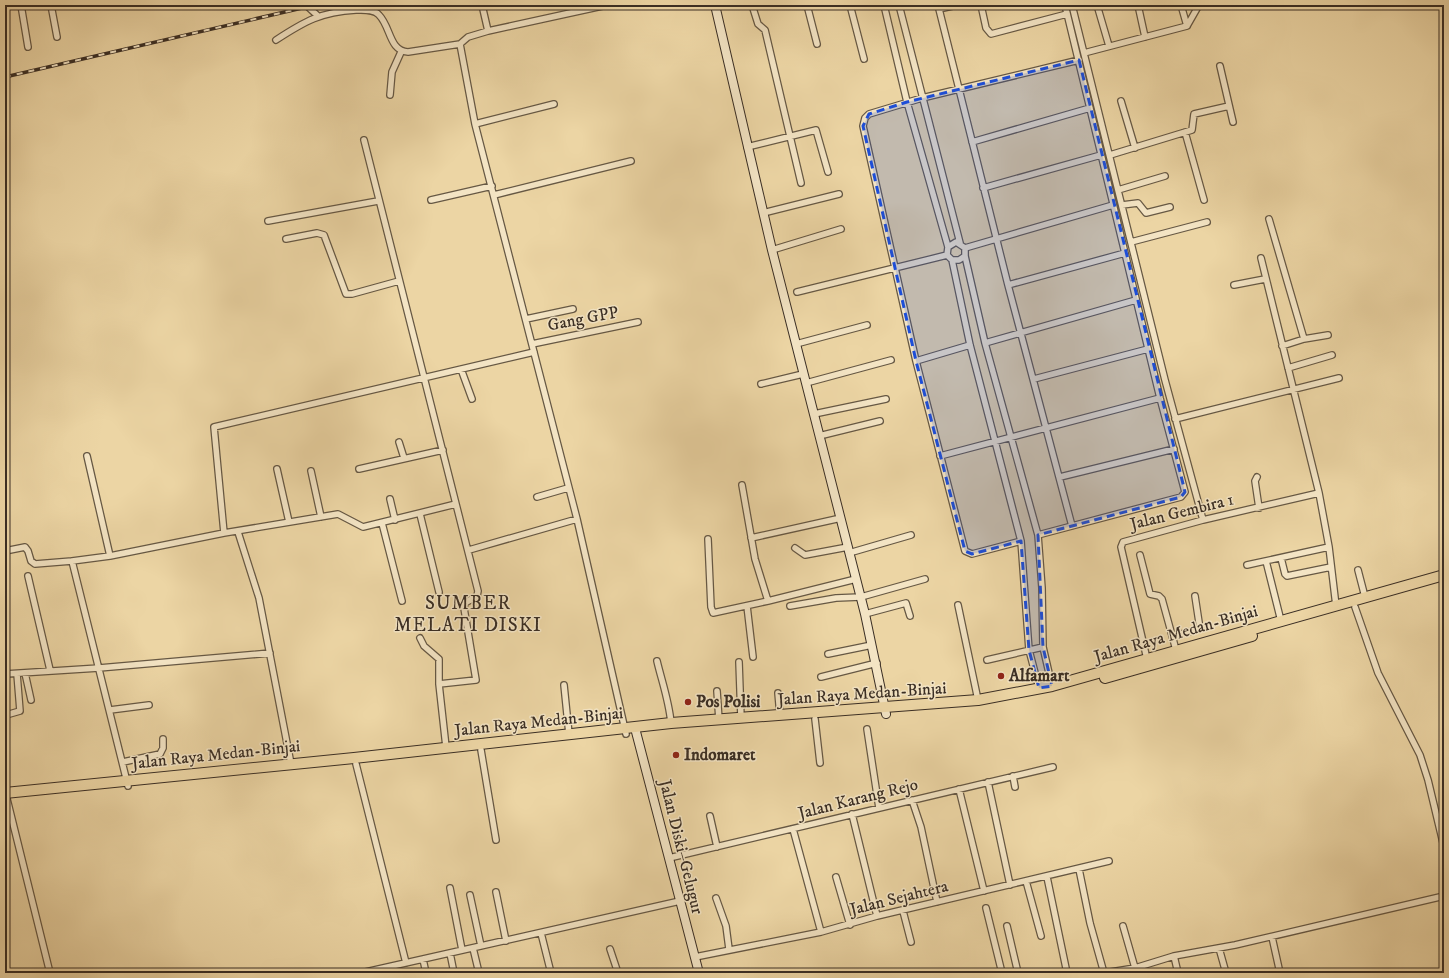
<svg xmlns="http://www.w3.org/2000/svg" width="1449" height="978" font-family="'IM FELL DW Pica',serif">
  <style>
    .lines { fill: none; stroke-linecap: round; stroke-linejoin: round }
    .street-casing { stroke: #665844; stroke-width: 8 }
    .secondary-casing { stroke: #3a2e24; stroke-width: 10 }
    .highway-casing { stroke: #3a2e24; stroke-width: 12 }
    .street { stroke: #f3e4c4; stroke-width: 5.5 }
    .secondary { stroke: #f3e4c4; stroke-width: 8 }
    .highway { stroke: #ecd5a4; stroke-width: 10 }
    .rail-casing { stroke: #3a2e24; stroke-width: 3.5 }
    .rail { stroke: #f3e4c4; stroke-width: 2; stroke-dasharray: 6; stroke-linecap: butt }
    .marked { fill: #1d4ed8; fill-opacity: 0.2; stroke: #1d4ed8; stroke-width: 3; stroke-dasharray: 8 5; stroke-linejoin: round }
    .poi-dot { fill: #8f2418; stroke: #f3e4c4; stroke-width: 1.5 }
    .labels { text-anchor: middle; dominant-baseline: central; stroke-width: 3; stroke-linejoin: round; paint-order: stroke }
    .street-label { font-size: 17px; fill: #3a2e24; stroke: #f3e4c4 }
    .poi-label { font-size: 17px; font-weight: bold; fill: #3a2e24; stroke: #f3e4c4; text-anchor: start }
    .quarter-label { font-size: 19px; letter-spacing: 1px; fill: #3a2e24; stroke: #f3e4c4 }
  </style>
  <rect width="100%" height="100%" fill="#ecd5a4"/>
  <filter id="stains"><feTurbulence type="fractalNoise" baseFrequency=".005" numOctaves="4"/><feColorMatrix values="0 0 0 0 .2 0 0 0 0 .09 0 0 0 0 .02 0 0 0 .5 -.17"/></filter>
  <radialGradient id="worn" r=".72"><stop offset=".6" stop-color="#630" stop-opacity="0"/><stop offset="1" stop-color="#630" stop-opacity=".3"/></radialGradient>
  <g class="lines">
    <g class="street-casing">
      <path id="street" d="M 21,5 L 28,47
        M 51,5 L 57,37
        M 306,5 L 318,16
        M 482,5 L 488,31
        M 752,5 L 758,24 L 765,30 L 801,183
        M 807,5 L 817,44
        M 850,5 L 864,59
        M 884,5 L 907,102 L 948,247
        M 899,5 L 960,243
        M 938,5 L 1008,285 L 1072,526
        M 981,5 L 986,28 L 991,34 L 1067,14
        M 1072,5 L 1165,380 L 1203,520
        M 1097,5 L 1109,46
        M 1138,5 L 1145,37
        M 1181,5 L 1187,26
        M 939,9 L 957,5
        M 276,40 C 305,21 321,12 356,10 C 364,10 374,9 379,15 C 391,27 389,51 408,52 L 460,44 L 468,37 L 488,31 L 607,5
        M 460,44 L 475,124 L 577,519 L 626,734
        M 1084,53 L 1187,26 L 1199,5
        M 1220,66 L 1233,122
        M 390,95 L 392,72 L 401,52
        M 1121,101 L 1135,148
        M 475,124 L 554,104
        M 1185,132 L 1204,200
        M 364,140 L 478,591 L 477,596 L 465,603 L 464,608 L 476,680 L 439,684 L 446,747
        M 972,142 L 1090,108
        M 747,147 L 816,130 L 828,172
        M 1110,155 L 1192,130 L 1194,114 L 1229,106
        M 983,188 L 1101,155
        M 1118,190 L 1165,176
        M 494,195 L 631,161
        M 431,200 L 492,186
        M 1122,205 L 1138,203 L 1146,213 L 1170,207
        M 763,213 L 839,194
        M 1269,219 L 1304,339
        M 268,221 L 378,201
        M 286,239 L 317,233 L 324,235 L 346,294 L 352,294 L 399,281
        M 1131,242 L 1207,222
        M 965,248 L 1113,205
        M 772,250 L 841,229
        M 965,256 L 959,260 L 952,260 L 947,255 L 948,247 L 956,242 L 965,248 L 965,256 L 985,343 L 1038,535 L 1042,588 L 1043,647 L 1052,686
        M 1261,258 L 1319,493 L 1329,547 L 1336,606
        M 952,260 L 970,345 L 1021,541 L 1029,650 L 1039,688
        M 1008,285 L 1125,253
        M 1234,285 L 1265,279
        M 797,292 L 947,255
        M 526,319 L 573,309
        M 985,343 L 1136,300
        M 532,344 L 638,322
        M 796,344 L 867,325
        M 1282,346 L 1304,339 L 1328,335
        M 916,361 L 970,345
        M 1288,368 L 1332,355
        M 461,369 L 472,399
        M 1034,379 L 1148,349
        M 806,383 L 891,360
        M 761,384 L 803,374
        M 814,414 L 886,399
        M 1175,419 L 1339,378
        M 819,436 L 880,421
        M 399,442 L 404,458
        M 87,456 L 110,556
        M 940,456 L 1160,398
        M 277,469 L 289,522
        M 359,469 L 443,450
        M 311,471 L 321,517
        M 1060,477 L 1174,449
        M 1257,477 L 1255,481 L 1259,508
        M 742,485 L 755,559 L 768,601
        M 537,497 L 568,488
        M 390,499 L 395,520
        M 420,514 L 439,592
        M 382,523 L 402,601
        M 238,532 L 259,598 L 291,764
        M 224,533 L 214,427 L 534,352
        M 1038,535 L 1181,497 L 1185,492 L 1160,398 L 1065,5
        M 751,538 L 841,518
        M 708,539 L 711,607 L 713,613 L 768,601 L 856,579
        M 1021,541 L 972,554 L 965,551 L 916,361 L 863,126 L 865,118 L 869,114 L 922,98 L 1079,60
        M 795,548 L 805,555 L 848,547
        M 469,550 L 577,519
        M 5,551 L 25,547 L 28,551 L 31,561 L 35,564 L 72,561 L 110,556 L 224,533 L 338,514 L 363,527 L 456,504
        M 849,553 L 911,535
        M 1140,555 L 1150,594 L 1159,596 L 1162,599 L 1176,650
        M 1281,558 L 1285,574 L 1287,576 L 1331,567
        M 72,561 L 128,786
        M 1266,561 L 1281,621
        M 1247,565 L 1329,547
        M 1358,570 L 1365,597
        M 28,576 L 50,670
        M 958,605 L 978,700
        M 747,606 L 753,657
        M 790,606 L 836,598 L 861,597 L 925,579
        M 1355,607 L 1378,673 L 1420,755 L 1428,780 L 1444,847
        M 865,614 L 906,603 L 910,616
        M 1173,636 L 1200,629 L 1195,596
        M 420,638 L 424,646 L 439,659 L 439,684
        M 828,654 L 872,645
        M 1147,659 L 1121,547 L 1123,542 L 1203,520 L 1319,493
        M 987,660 L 1043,647
        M 657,661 C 662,682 669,701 671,723
        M 739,662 L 741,718
        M 25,673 L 31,700
        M 5,674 L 99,668 L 270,653
        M 821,677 L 877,663
        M 564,685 L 569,734
        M 717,691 L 719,720
        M 778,693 L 780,716
        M 110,710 L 149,705
        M 6,715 L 20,711 L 17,674
        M 815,719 L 820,763
        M 867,729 L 879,808
        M 481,750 L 496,840
        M 123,762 L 160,754 L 163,748 L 163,739
        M 356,764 L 406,963
        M 1013,776 L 1015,787
        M 988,782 L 1010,885
        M 959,789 L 984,891
        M 7,799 L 50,973
        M 912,800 L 921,827 L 937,902
        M 852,814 L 877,916
        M 710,816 L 717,847
        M 793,829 L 821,932
        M 669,858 L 1053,767
        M 1079,869 L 1090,923 L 1104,973
        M 836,877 L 850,925
        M 1047,877 L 1067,973
        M 1026,881 L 1041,936
        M 450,888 L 462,950
        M 496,892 L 506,941
        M 470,895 L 481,946
        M 716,898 L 726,926 L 729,949
        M 986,908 L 1002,973
        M 903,911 L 911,942
        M 1007,926 L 1018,973
        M 1123,926 L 1135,968
        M 541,933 L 551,973
        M 1272,937 L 1280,973
        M 473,948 L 479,973
        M 1219,948 L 1226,973
        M 610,949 L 618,973
        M 450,953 L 454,973
        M 1174,956 L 1178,973
        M 695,957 L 821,932 L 877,916 L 1109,861
        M 423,959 L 426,973
        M 361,973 L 680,901
        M 1104,973 L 1135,968 L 1174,956 L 1235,945 L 1444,896"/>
    </g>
    <g class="secondary-casing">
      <path id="secondary" d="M 715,5 L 772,250 L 865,614 L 886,714
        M 635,728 L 699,973"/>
    </g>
    <g class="highway-casing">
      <path id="highway" d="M 1105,678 L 1252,636
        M 5,793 L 354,758 L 671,723 L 978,700 L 1052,686 L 1444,575"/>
    </g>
    <use href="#street" class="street"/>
    <use href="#secondary" class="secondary"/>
    <use href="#highway" class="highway"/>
    <g class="rail-casing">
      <path id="rail" d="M 5,77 L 315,5"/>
    </g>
    <use href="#rail" class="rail"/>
  </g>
  <path class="marked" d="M 1079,60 L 1185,492 L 1181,497 L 1038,535 L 1043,647 L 1052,686 L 1039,688 L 1029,650 L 1021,541 L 972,554 L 965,551 L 916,361 L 863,126 L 869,114 L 907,102 Z"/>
  <g class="poi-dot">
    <circle cx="1001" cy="676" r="4"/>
    <circle cx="688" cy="702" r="4"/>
    <circle cx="676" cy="755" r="4"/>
  </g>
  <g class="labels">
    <g class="street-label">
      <text transform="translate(583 319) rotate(-11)">Gang GPP</text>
      <text transform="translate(1182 512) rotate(-14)">Jalan Gembira 1</text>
      <text transform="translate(1176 634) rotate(-16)">Jalan Raya Medan-Binjai</text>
      <text transform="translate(862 694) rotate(-4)">Jalan Raya Medan-Binjai</text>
      <text transform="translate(539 722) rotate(-6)">Jalan Raya Medan-Binjai</text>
      <text transform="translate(216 755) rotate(-6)">Jalan Raya Medan-Binjai</text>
      <text transform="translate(858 799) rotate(-14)">Jalan Karang Rejo</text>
      <text transform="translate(681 847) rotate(76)">Jalan Diski–Gelugur</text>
      <text transform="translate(899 898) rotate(-14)">Jalan Sejahtera</text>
    </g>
    <g class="poi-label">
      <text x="1009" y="676">Alfamart</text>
      <text x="696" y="702">Pos Polisi</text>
      <text x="684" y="755">Indomaret</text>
    </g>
    <g class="quarter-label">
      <text x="468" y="603">SUMBER<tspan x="468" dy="22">MELATI DISKI</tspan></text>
    </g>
  </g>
  <rect width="1449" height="978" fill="none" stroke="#ecd5a4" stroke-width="20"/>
  <rect x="6" y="6" width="1437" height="966" fill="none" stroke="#3a2e24" stroke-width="2"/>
  <rect x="10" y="10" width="1429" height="958" fill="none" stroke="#3a2e24"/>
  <rect width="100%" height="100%" filter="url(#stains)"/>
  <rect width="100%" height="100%" fill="url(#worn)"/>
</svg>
